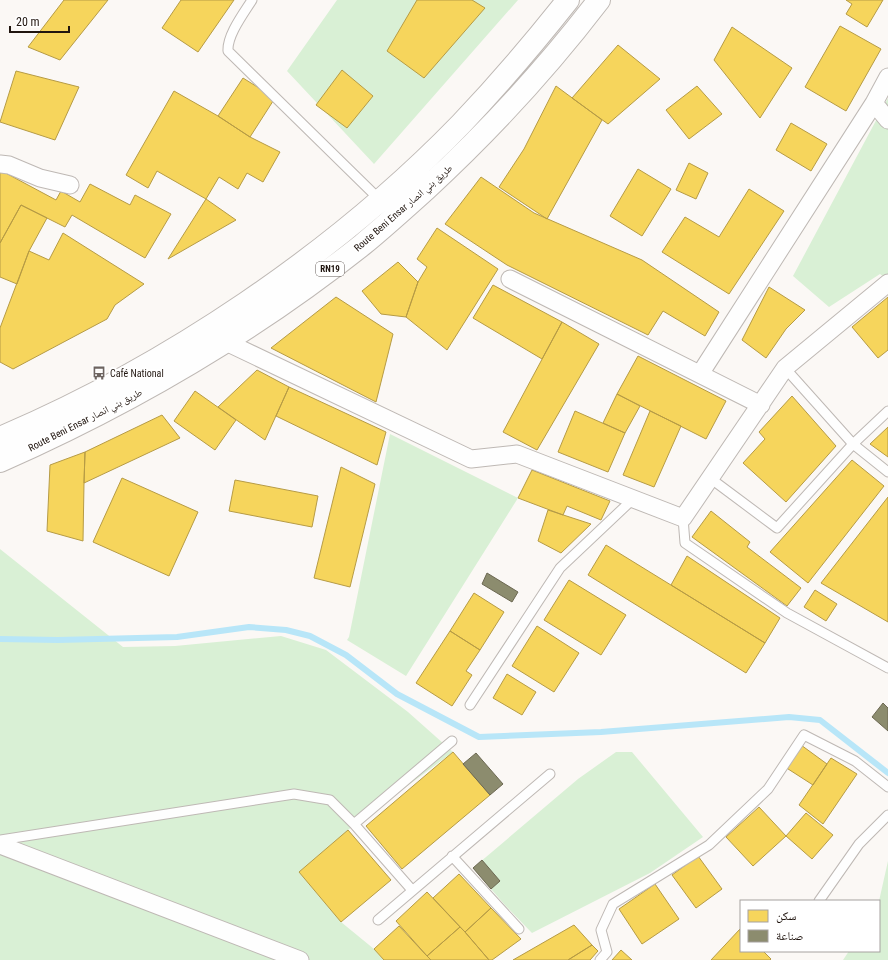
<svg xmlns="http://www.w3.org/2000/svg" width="888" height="960" font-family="'Roboto Condensed','Noto Naskh Arabic',sans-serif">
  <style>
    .green { fill: #d9f0d5 }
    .homes { fill: #f6d55c; stroke: #b69b45 }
    .industry { fill: #8c8c6e; stroke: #6c6852 }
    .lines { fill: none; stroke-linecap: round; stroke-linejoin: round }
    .stream { stroke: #b8e6f8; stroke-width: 6 }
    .lane-casing { stroke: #beb8b4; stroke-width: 11 }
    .street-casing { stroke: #beb8b4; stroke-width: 19 }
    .highway-casing { stroke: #beb8b4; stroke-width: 24 }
    .lane { stroke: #fefefe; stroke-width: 9 }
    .street { stroke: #fefefe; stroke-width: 17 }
    .highway { stroke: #fefefe; stroke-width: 22 }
    .labels { text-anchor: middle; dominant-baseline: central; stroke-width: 4; stroke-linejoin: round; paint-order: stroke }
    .shield { fill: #fff; stroke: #635b57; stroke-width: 1 }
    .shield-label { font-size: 9px; font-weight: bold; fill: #20150f }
    .street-label { font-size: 10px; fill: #20150f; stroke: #fff }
    .poi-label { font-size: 10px; fill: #20150f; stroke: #fff; text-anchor: start }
  </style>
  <rect width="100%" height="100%" fill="#fbf8f5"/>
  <path class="green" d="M 337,0 L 518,0 L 374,164 L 287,71 Z
    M 888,98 L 888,280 L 880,274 L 829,307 L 793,276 Z
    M 390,434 L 518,498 L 406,676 L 347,640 L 349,637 Z
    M 0,549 L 123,647 L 175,646 L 281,636 L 326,650 L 408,712 L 453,752 L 348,830 L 299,872 L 341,922 L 374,949 L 384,960 L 0,960 Z
    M 616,752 L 632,752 L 703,837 L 650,873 L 532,933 L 504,904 L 473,868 L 578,779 Z
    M 888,861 L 888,960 L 843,960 L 849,951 L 879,951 L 879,901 Z"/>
  <path class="homes" d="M 64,0 L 108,0 L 60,60 L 28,47 Z
    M 181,0 L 234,0 L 198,52 L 162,28 Z
    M 417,0 L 472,0 L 485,8 L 424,78 L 387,51 Z
    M 846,0 L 883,0 L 867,27 L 846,14 L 852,4 Z
    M 840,26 L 881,49 L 846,111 L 805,87 Z
    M 732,27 L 792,68 L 760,118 L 714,60 Z
    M 618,45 L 660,79 L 608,124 L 572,98 Z
    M 342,70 L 373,96 L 347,128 L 316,105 Z
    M 16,71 L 79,87 L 55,140 L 0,122 Z
    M 243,78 L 275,98 L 250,137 L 218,116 Z
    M 556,86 L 602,120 L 547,219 L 499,187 L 524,149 Z
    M 697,86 L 722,114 L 689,139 L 666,110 Z
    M 174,91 L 218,116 L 250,137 L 280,152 L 263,182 L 247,173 L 238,189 L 219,177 L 206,199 L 157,171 L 148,188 L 126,175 Z
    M 791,123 L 827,144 L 811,171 L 776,150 Z
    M 689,163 L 708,173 L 696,199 L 676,190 Z
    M 638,169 L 671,189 L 642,236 L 610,216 Z
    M 0,170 L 56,200 L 61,191 L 80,202 L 90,184 L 130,205 L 135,195 L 171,214 L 145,258 L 72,215 L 65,227 L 21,205 L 0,243 Z
    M 481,177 L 534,213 L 642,260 L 719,312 L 705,336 L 663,311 L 648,335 L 507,265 L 445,224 Z
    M 749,189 L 784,211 L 729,294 L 662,252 L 685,217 L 719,237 Z
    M 206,199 L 236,220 L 168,259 Z
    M 21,205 L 47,218 L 29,251 L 17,284 L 0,277 L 0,243 Z
    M 437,228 L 498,269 L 447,350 L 406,317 L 418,282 L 427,267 L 417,259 Z
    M 63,233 L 144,284 L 115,305 L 107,319 L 13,369 L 0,362 L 0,328 L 29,251 L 49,260 Z
    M 398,262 L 418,282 L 406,317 L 381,314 L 362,291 Z
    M 493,285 L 562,322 L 542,359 L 473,318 Z
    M 769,287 L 805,310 L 786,329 L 766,358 L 742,340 Z
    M 336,297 L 393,334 L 376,402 L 271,348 Z
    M 888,297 L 888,350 L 878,358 L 852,327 Z
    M 562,322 L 599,344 L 537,450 L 503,432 Z
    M 638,356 L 726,401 L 706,439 L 617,394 Z
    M 257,370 L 289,387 L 265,440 L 218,407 Z
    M 289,387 L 386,432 L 377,465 L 276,416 Z
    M 195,391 L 236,420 L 215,450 L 174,421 Z
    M 617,394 L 640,406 L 625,433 L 603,423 Z
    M 792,396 L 836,446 L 786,502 L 743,463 L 765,439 L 759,432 Z
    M 575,411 L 625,433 L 608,472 L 558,452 Z
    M 650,411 L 681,426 L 654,487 L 623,475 Z
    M 162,415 L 180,438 L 84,483 L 85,452 Z
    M 888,427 L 888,457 L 870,444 Z
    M 85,452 L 84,483 L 83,541 L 47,531 L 50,465 Z
    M 852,460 L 884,486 L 808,583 L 770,552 Z
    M 341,467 L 375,484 L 350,587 L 314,578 Z
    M 532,470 L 610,501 L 601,520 L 567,506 L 563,515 L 518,498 Z
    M 122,478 L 198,512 L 169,576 L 93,542 Z
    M 235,480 L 318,496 L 312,527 L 229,511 Z
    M 888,497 L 888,622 L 821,583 Z
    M 548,510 L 591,524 L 561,553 L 538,541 Z
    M 711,511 L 750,542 L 747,547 L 801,588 L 787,606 L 692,537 Z
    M 606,545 L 765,643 L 746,673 L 588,575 Z
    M 687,556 L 780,618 L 765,643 L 671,585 Z
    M 569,580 L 626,615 L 601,655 L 544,620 Z
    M 815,590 L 837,604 L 826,621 L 804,607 Z
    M 474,593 L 504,612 L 480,650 L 450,631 Z
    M 537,626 L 579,653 L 554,692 L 512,666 Z
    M 450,631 L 480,650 L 466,671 L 472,675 L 452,706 L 416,683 Z
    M 507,674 L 536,692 L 522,715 L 493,698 Z
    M 801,745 L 827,764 L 813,785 L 785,767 Z
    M 453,752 L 490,795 L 402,869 L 366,826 Z
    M 831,758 L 857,774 L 823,824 L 799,805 Z
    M 759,807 L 786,836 L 753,866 L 726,837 Z
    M 806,813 L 833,835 L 812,859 L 786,836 Z
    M 348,830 L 391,880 L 341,922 L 299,872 Z
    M 698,856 L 722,889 L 696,908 L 672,875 Z
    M 459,874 L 491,908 L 465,932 L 433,898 Z
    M 655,884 L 679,919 L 642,944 L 619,909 Z
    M 427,892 L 460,927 L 427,956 L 396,921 Z
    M 491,908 L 521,939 L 492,960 L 489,960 L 465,932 Z
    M 574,925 L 592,945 L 568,960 L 513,960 Z
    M 399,926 L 427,956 L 431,960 L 384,960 L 374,949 Z
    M 460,927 L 465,932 L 489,960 L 431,960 L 427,956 Z
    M 740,929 L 741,951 L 763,951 L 771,959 L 770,960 L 711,960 Z
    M 592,945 L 598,951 L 590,960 L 568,960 Z
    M 621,950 L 632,960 L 612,960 Z"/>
  <path class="industry" d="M 487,573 L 518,592 L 512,602 L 482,584 Z
    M 883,703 L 888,708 L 888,731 L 872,717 Z
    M 476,753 L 503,784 L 490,795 L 463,764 Z
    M 482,860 L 500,881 L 491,889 L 473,868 Z"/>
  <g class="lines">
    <path class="stream" d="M 0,639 L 58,640 L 177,637 L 249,627 L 286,630 L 310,636 L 346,655 L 397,694 L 479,737 L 601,732 L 789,717 L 820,720 L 888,773"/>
    <g class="lane-casing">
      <path id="lane" d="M 252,0 C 244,13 227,35 228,51 L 380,200
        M 785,368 L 853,444 L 888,472
        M 710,478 L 777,528 L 853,444 L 888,411
        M 683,518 L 685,543 L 787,613 L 888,668
        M 470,705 L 560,568 L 633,499
        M 354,824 L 452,741
        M 0,840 L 294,794 L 330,800 L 354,824 L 412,890
        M 452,856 L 519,929
        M 819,901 L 859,844 L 888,815
        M 378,920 L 550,774
        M 600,960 L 607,952 L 601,930 L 613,904 L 709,845 L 768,789 L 804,735 L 855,761 L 888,787"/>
    </g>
    <g class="street-casing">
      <path id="street" d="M 874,103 L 888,77
        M 0,164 L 9,165 L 40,178 L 70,185
        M 510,279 L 761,405
        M 226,342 L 471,459 L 517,454 L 683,518 L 785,368 L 888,283
        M 700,374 L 874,103 L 888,120
        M 0,845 L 300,960"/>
    </g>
    <g class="highway-casing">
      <path id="highway" d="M 0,438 C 167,367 335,254 461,124 C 499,84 534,43 568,0
        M 0,461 C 129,404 251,333 362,245 C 384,227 405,208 426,189 C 489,131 547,68 599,0"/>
    </g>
    <use href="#lane" class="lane"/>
    <use href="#street" class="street"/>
    <use href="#highway" class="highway"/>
  </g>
  <defs>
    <g id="bus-bare" transform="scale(1.08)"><path d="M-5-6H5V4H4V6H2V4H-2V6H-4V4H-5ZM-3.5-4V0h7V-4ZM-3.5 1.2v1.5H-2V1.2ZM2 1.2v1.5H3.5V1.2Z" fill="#6d6460" stroke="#fff" stroke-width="2.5" paint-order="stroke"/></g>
  </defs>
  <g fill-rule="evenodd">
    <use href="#bus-bare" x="99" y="373"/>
  </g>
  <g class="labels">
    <rect class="shield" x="316" y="262" width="28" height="14" rx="3"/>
    <g class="shield-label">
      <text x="330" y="269">RN19</text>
    </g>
    <g class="street-label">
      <text transform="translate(403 208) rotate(-41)">Route Beni Ensar طريق بني انصار</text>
      <text transform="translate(85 420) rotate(-27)">Route Beni Ensar طريق بني انصار</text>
    </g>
    <g class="poi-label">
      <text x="110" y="373">Café National</text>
    </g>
  </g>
  <rect x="740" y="900" width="140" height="52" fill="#ffffff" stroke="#a6a19f"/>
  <rect x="748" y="910" width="20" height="12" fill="#f6d55c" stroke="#a6a19f"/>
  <text x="776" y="920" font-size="12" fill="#20150f">سكن</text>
  <rect x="748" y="930" width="20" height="12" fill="#8c8c6e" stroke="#a6a19f"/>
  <text x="776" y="940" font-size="12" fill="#20150f">صناعة</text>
  <path d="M10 26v6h59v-6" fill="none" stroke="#20150f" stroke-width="2"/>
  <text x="16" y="26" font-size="12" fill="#20150f" stroke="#ffffff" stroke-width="3" paint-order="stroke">20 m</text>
</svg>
